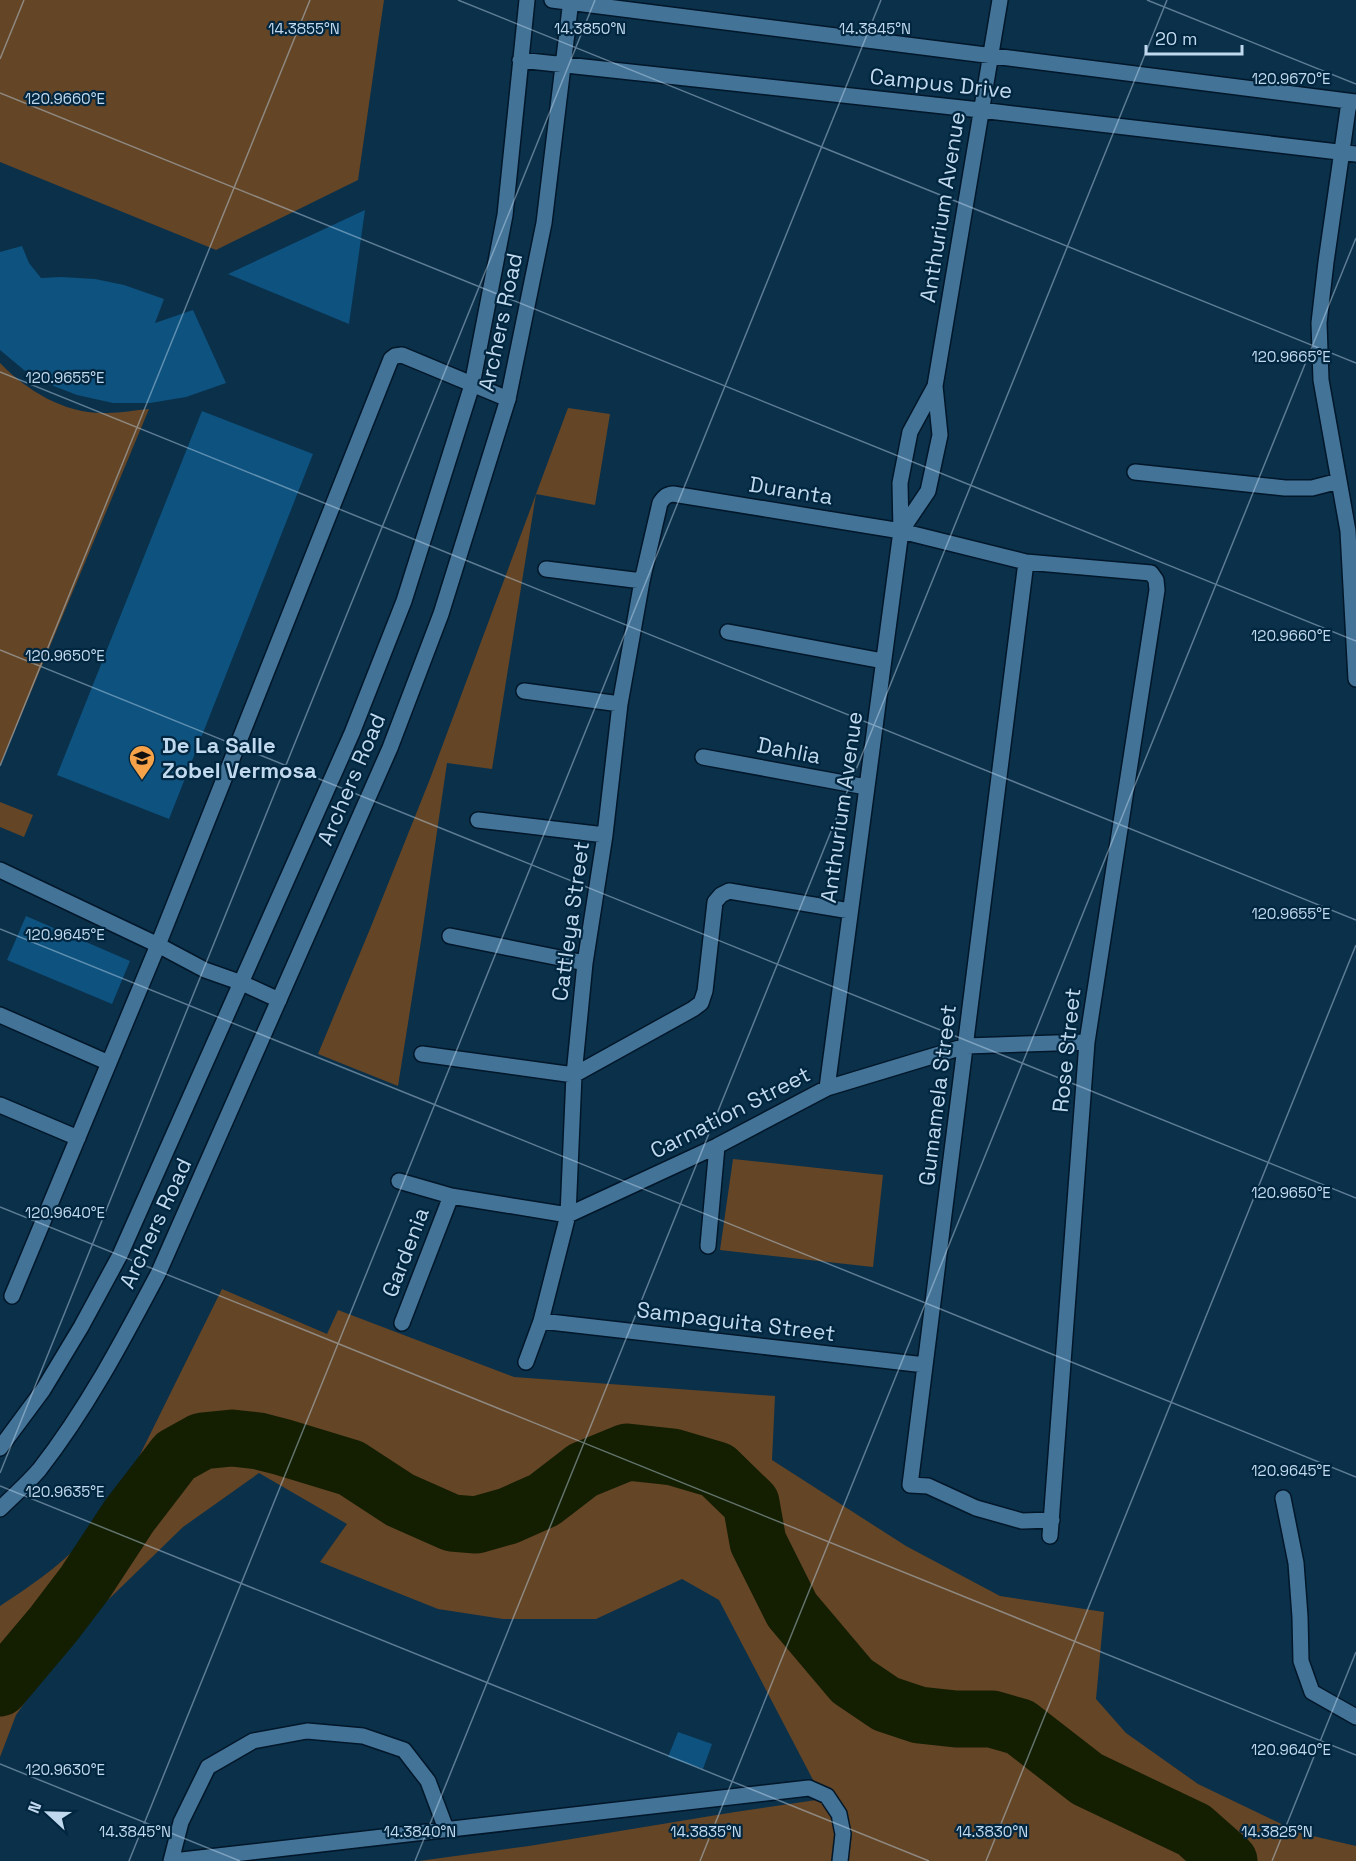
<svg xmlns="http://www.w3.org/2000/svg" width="1356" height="1861" font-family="'Space Grotesk',sans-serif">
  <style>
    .green { fill: #644526 }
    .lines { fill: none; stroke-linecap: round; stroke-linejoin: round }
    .river { stroke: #141e00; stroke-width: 57 }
    .building { fill: #0e527f }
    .lane-casing { stroke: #011729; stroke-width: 18 }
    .street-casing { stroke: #011729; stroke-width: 18 }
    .lane { stroke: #447398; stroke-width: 15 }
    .street { stroke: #447398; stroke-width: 15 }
    .ticks { fill: none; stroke: #c1d9ee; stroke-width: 1.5; stroke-opacity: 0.45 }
    .labels { text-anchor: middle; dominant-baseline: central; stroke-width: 4.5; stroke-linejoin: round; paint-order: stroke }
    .street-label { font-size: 22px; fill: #c1d9ee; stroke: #01263f }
    .poi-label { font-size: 22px; font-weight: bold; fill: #c1d9ee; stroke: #01263f; text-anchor: start }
    .ticks-label { font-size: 15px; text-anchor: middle; fill: #c1d9ee; stroke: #01263f; stroke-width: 4.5; stroke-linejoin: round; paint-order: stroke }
  </style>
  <rect width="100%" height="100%" fill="#0b304a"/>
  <path class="green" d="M 0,0 L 384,0 L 358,180 L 216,250 L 0,162 Z
    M 0,363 C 27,391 67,415 107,413 C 121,413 135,410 149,409 L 0,766 Z
    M 568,408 L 610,414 L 595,505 L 536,494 L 492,769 L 447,763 L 421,941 L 398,1086 L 318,1054 L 370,929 L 430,779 Z
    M 0,802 L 33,815 L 24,837 L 0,827 Z
    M 733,1159 L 883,1175 L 873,1267 L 720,1250 Z
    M 222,1289 L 327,1334 L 338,1310 L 514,1377 L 775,1396 L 772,1460 L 906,1546 L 1000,1596 L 1104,1612 L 1096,1699 L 1126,1733 L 1198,1784 L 1300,1833 L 1356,1846 L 1356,1861 L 419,1861 L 529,1846 L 735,1812 L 823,1799 L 719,1600 L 682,1579 L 596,1619 L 503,1619 L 438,1609 L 320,1562 L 347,1524 L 259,1473 L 183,1527 L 74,1633 L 16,1715 L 0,1757 L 0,1606 C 29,1587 57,1568 81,1543 C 97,1526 111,1506 124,1487 Z"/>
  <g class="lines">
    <path class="river" d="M 0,1688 L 53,1625 L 85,1583 L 129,1516 L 175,1456 L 202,1441 L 232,1438 L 259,1441 L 282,1447 L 351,1468 L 400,1500 L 452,1523 L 476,1525 L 508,1516 L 544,1500 L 583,1470 L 627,1452 L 673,1457 L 717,1470 L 751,1503 L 758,1542 L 792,1610 L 852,1681 L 886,1704 L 919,1715 L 956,1719 L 992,1719 L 1020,1727 L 1087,1779 L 1194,1830 L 1229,1861"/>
  </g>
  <path class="building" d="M 365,210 L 349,324 L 228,274 Z
    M 22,246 L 29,263 L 41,278 L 61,277 L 95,279 L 124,285 L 164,299 L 155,323 L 193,310 L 226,383 L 186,397 L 150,403 L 113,403 L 77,395 L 51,385 L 24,370 L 0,350 L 0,252 Z
    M 202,411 L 313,454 L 169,819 L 57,775 Z
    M 26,916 L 130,961 L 112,1004 L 7,960 Z
    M 678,1732 L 712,1744 L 703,1769 L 668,1757 Z"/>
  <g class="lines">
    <g class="lane-casing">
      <path id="lane" d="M 0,870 L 158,945 L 205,970 L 242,983 L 279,1000
        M 0,1015 L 109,1063
        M 0,1105 L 78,1138
        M 12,1296 L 158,945 L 391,359 L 395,356 L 402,355 L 508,399
        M 1283,1498 L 1296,1563 L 1300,1617 L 1301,1661 L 1312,1692 L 1356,1717
        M 171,1861 L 181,1822 L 208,1767 L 253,1741 L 307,1731 L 363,1736 L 404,1750 L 428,1781 L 446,1829
        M 173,1861 L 809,1788 L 827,1796 L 839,1814 L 843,1834 L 840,1861"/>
    </g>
    <g class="street-casing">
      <path id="street" d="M 552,0 L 1356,102
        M 520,60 L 980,110 L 1356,154
        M 1349,102 L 1326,262 L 1319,323 L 1321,380 L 1348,531 L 1356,679
        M 1135,472 L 1285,488 L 1312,488 L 1339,481
        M 901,531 L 928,491 L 940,435 L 935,386 L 1000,0
        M 1026,562 L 910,1485 L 928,1486 L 976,1508 L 1022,1521 L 1052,1520
        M 546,569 L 642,581
        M 728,632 L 883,661
        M 524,691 L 620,704
        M 703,757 L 866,787
        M 478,820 L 605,835
        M 450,936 L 585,963
        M 422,1054 L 574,1075 L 693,1009 L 701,1003 L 705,991 L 715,902 L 721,895 L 729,891 L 850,911
        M 827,1088 L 901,531 L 900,483 L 910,432 L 935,386
        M 399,1181 L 451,1196 L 568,1215 L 717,1146 L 827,1088 L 966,1046 L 1087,1042
        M 708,1246 L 717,1146
        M 541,1321 L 925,1365
        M 402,1323 L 451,1196
        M 526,1362 L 541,1321 L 568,1215 L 574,1075 L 585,963 L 605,835 L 620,704 L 642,581 L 660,503 C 664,497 666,495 673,494 L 901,531 L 1026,562 L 1151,573 L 1156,580 L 1157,590 L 1087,1042 L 1050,1536
        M 0,1448 L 43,1390 L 81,1327 L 120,1255 L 352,733 L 404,601 L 472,385 L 505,215 L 527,0
        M 0,1509 C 13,1496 27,1484 39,1470 C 86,1410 122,1342 158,1274 L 390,748 L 441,614 L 508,399 L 544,223 L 571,0"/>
    </g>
    <use href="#lane" class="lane"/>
    <use href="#street" class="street"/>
  </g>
  <path class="ticks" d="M 458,0 L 1356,363M 1147,0 L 1356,84M 0,59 L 24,0M 0,93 L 1356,641M 0,372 L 1356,920M 0,650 L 1356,1198M 0,766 L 310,0M 0,929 L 1356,1477M 0,1207 L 1356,1755M 0,1473 L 595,0M 0,1486 L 929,1861M 0,1764 L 240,1861M 129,1861 L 881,0M 415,1861 L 1167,0M 700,1861 L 1356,238M 986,1861 L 1356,945M 1272,1861 L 1356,1652"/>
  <defs>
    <g id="school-pin" transform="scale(1.35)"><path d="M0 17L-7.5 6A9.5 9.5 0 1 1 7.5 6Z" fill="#f6a248" stroke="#01263f"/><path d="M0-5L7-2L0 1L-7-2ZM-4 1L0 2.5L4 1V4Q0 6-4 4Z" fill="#111"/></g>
  </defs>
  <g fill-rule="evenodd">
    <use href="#school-pin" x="142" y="758"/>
  </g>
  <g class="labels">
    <g class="street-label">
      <text transform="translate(941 83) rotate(6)">Campus Drive</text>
      <text transform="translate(942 207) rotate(-81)">Anthurium Avenue</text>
      <text transform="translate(500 322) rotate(-78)">Archers Road</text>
      <text transform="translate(791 490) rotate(9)">Duranta</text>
      <text transform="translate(789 750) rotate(11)">Dahlia</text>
      <text transform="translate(351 779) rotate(-67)">Archers Road</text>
      <text transform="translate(841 807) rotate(-82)">Anthurium Avenue</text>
      <text transform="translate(570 921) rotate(-82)">Cattleya Street</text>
      <text transform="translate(1066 1050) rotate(-84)">Rose Street</text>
      <text transform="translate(937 1095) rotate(-83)">Gumamela Street</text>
      <text transform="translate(730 1112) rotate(-27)">Carnation Street</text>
      <text transform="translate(155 1223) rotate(-65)">Archers Road</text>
      <text transform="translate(405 1252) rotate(-69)">Gardenia</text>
      <text transform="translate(736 1321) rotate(7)">Sampaguita Street</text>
    </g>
    <g class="poi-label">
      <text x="162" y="745">De La Salle<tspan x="162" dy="25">Zobel Vermosa</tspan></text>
    </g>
  </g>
  <g class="ticks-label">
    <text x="304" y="34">14.3855°N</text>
    <text x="590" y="34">14.3850°N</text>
    <text x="875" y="34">14.3845°N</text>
    <text x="1291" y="84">120.9670°E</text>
    <text x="65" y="104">120.9660°E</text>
    <text x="1291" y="362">120.9665°E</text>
    <text x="65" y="383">120.9655°E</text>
    <text x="1291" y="641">120.9660°E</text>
    <text x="65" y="661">120.9650°E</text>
    <text x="1291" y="919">120.9655°E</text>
    <text x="65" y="940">120.9645°E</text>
    <text x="1291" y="1198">120.9650°E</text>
    <text x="65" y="1218">120.9640°E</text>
    <text x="1291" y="1476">120.9645°E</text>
    <text x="65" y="1497">120.9635°E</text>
    <text x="1291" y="1755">120.9640°E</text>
    <text x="65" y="1775">120.9630°E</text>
    <text x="135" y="1837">14.3845°N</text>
    <text x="420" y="1837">14.3840°N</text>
    <text x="706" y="1837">14.3835°N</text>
    <text x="992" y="1837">14.3830°N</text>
    <text x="1277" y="1837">14.3825°N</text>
  </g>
  <g transform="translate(48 1813) rotate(292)" stroke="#01263f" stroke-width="4.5" paint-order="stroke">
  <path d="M0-4.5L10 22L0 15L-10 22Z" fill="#c1d9ee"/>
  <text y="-9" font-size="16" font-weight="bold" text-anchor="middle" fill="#c1d9ee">N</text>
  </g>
  <path d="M1146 45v9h96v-9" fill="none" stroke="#c1d9ee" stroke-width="3"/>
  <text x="1155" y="45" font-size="18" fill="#c1d9ee" stroke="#01263f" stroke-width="4.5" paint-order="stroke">20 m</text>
</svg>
